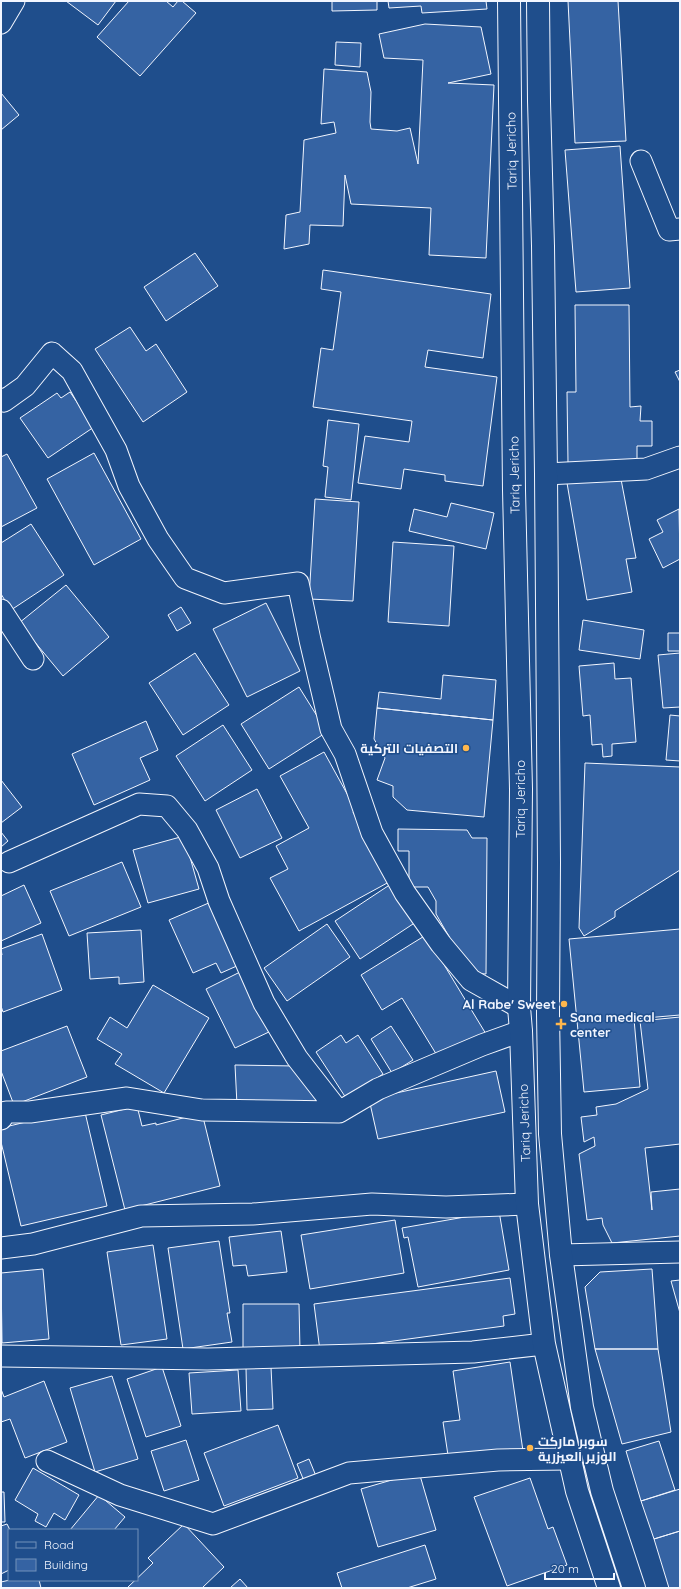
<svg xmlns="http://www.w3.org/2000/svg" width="681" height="1589" font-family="Quicksand,Cairo,sans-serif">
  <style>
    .building { fill: #3563a3; stroke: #f2f6ff }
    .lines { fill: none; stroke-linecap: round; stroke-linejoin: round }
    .street-casing { stroke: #f2f6ff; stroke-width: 23 }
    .secondary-casing { stroke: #f2f6ff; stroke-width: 24 }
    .street { stroke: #1f4e8c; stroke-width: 21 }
    .secondary { stroke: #1f4e8c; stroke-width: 22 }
    .poi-dot { fill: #ffb74d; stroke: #1f4e8c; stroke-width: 1.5 }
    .labels { text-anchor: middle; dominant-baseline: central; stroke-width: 3; stroke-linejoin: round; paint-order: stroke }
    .street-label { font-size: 13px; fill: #f2f6ff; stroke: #1f4e8c }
    .poi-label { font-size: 13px; font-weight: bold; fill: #f2f6ff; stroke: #1f4e8c; text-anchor: end }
  </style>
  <rect width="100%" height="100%" fill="#1f4e8c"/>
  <path class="building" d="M 66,1 L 116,1 L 98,25 Z
    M 129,1 L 166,1 L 173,7 L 178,1 L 182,1 L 196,13 L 140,76 L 97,37 Z
    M 332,1 L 377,1 L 377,10 L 332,11 Z
    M 388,1 L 486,1 L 487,9 L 422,13 L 421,6 L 389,8 Z
    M 568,1 L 618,1 L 626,141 L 575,143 Z
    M 425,24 L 481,27 L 491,74 L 448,83 L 494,85 L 486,258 L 429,255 L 431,208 L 351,204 L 345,175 L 343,226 L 310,225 L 309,244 L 284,249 L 286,215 L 300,212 L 304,140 L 336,133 L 334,122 L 321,124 L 324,69 L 367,72 L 371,92 L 370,122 L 371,129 L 397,131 L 410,128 L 418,164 L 423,60 L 384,58 L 379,34 Z
    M 336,42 L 361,43 L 360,67 L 335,65 Z
    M 1,93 L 19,115 L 1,130 Z
    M 620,146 L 630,288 L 576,292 L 565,150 Z
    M 195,253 L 218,286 L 166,321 L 144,287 Z
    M 323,270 L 491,294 L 483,358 L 428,350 L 425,367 L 497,377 L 483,486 L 445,481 L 445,475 L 404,469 L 401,489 L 358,483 L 365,436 L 409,442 L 412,421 L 313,407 L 321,348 L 333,350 L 341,292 L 321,289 Z
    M 575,305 L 629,305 L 630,407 L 641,406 L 640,421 L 652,421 L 652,446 L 637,446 L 637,463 L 568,463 L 567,392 L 576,392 Z
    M 130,327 L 146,351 L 156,344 L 187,392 L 143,422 L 95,349 Z
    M 680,370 L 680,382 L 675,372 Z
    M 70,392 L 94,427 L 48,458 L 20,418 L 57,393 L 61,398 Z
    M 328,420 L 359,424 L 351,500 L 325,497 L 328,467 L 323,466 Z
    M 94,453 L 141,539 L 94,565 L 47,479 Z
    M 7,454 L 37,508 L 1,527 L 1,457 Z
    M 620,474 L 636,558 L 626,559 L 632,592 L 587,600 L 567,483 Z
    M 315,499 L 359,502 L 353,601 L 309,599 Z
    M 451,503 L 494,513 L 486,549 L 409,531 L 414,509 L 447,517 Z
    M 679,509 L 680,559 L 663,568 L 649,539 L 663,532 L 657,520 Z
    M 31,524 L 64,575 L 11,610 L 1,594 L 1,543 Z
    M 393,542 L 454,546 L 449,626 L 388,622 Z
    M 66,585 L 109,637 L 63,676 L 19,623 Z
    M 266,603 L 300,671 L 247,697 L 213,629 Z
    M 181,607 L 191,623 L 177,631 L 168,615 Z
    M 583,620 L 644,630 L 640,659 L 579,650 Z
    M 668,633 L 680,633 L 680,651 L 668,651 Z
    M 195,653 L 229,705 L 183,735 L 149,683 Z
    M 680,653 L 680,707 L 663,708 L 658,655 Z
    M 614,663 L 615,679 L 631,678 L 636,742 L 612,744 L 612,756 L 603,757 L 602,744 L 592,745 L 590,715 L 583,716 L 579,666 Z
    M 443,675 L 496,680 L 493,720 L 377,708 L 379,692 L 441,699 Z
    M 299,687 L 327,732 L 269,769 L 241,724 Z
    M 377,708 L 493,720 L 484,817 L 407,810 L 393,797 L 393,786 L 377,780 L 385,758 L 374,739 Z
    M 670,715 L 680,716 L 680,761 L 666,760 Z
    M 146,721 L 158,750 L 140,758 L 150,780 L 94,805 L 72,754 Z
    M 223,725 L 252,770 L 205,801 L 176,756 Z
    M 324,752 L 356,810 L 353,812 L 377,857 L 389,882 L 299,931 L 270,878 L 288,869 L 276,846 L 309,828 L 280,776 Z
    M 585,763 L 680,767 L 680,870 L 615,911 L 615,917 L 584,936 L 579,928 Z
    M 1,780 L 22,807 L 1,823 Z
    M 257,789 L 282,838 L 240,858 L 216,810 Z
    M 398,829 L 467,830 L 472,838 L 487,838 L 486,974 L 470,973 L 436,914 L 436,901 L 428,887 L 409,887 L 409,851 L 398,851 Z
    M 1,832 L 8,841 L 1,847 Z
    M 184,836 L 199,889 L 148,903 L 133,850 Z
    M 122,862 L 141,907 L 69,936 L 50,891 Z
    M 391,884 L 416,922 L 360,959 L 335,921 Z
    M 24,885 L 41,923 L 1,941 L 1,896 Z
    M 211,902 L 239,965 L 221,973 L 216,963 L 193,973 L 169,920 Z
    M 327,924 L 350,957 L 287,1001 L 264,968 Z
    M 680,929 L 680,1015 L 634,1019 L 640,1087 L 584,1092 L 569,939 Z
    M 141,930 L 144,982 L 119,984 L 119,977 L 90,979 L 87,933 Z
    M 42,934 L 62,990 L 3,1012 L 1,1006 L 1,955 L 2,955 L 1,949 Z
    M 426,935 L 486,1034 L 441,1062 L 402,998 L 382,1010 L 361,975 Z
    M 242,971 L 271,1031 L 235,1048 L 206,989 Z
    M 153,985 L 209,1018 L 164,1093 L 115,1064 L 122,1054 L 97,1039 L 110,1017 L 127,1028 Z
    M 680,1017 L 680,1144 L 645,1148 L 652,1210 L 651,1192 L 680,1189 L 680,1236 L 612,1243 L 603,1225 L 602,1218 L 587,1220 L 579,1154 L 595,1146 L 594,1137 L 584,1142 L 581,1117 L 597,1115 L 596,1107 L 616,1104 L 648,1089 L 640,1021 Z
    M 67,1026 L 87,1077 L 14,1105 L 1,1071 L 1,1051 Z
    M 391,1026 L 413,1060 L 392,1073 L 371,1039 Z
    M 341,1035 L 346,1043 L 358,1035 L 383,1074 L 346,1098 L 316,1052 Z
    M 235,1065 L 295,1066 L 321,1102 L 237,1105 Z
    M 496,1071 L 505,1112 L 378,1139 L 369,1099 Z
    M 137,1106 L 142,1126 L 156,1123 L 156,1125 L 202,1113 L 220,1186 L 125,1210 L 101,1115 Z
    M 84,1108 L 107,1206 L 21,1226 L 1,1142 L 1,1128 Z
    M 499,1211 L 509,1270 L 418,1287 L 408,1237 L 404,1238 L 402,1228 Z
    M 395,1220 L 404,1273 L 310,1289 L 301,1235 Z
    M 281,1231 L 287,1272 L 248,1276 L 246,1265 L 233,1266 L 229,1237 Z
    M 219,1241 L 230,1313 L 227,1313 L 232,1342 L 183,1349 L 168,1248 Z
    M 153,1245 L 167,1339 L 121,1345 L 107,1252 Z
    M 43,1269 L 49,1339 L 2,1343 L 1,1273 Z
    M 652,1269 L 658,1349 L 595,1349 L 585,1287 L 600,1272 Z
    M 510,1278 L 515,1314 L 503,1316 L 504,1326 L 320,1351 L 314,1304 Z
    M 680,1280 L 680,1313 L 671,1281 Z
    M 243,1304 L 299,1304 L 300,1351 L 243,1351 Z
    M 595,1349 L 658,1349 L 671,1432 L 622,1444 Z
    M 510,1362 L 523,1451 L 449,1462 L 443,1422 L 460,1420 L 453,1371 Z
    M 162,1367 L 181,1426 L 146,1437 L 127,1379 Z
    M 271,1367 L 273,1409 L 247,1410 L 246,1368 Z
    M 238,1370 L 241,1411 L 192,1414 L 189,1373 Z
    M 112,1376 L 138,1459 L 95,1472 L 70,1388 Z
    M 44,1381 L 67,1442 L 25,1458 L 10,1419 L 1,1422 L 1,1389 L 4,1397 Z
    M 278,1425 L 298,1478 L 224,1506 L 204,1453 Z
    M 186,1440 L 199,1480 L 164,1491 L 151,1451 Z
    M 659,1441 L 675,1490 L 641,1501 L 626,1451 Z
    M 309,1459 L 316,1476 L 304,1481 L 297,1464 Z
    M 33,1468 L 79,1495 L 65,1520 L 54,1513 L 46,1527 L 35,1521 L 38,1514 L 15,1500 Z
    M 419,1472 L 436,1530 L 378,1547 L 361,1489 Z
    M 530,1478 L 548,1529 L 553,1527 L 567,1565 L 507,1586 L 474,1497 Z
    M 680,1489 L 680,1531 L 654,1539 L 641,1501 Z
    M 1,1492 L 4,1492 L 5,1522 L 1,1522 Z
    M 99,1495 L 125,1517 L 114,1530 L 70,1530 Z
    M 7,1524 L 10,1530 L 9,1570 L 1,1574 L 1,1526 Z
    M 184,1524 L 224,1567 L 202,1588 L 127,1588 L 153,1563 L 148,1558 Z
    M 680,1531 L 680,1588 L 669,1588 L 654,1539 Z
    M 425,1545 L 436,1579 L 407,1588 L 342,1588 L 337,1573 Z
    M 240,1579 L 248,1588 L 230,1588 Z
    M 10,1580 L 39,1580 L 41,1588 L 1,1588 L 1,1582 Z"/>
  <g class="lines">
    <g class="street-casing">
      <path id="street" d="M 1,23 L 14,1
        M 641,161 L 669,230 L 680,229
        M 1,399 L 4,401 L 25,386 L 52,353 L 72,371 L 116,450 L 129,486 L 158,539 L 185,578 L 224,593 L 298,583 L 310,640 L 331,729 L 345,754 L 372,833 L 405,893 L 441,944 L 471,980 L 519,1007
        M 546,474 L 646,469 L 680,457
        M 1,610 L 33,659
        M 9,862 L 139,804 L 167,806 L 187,830 L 208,868 L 219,901 L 264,1003 L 297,1058 L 339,1112
        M 1,1119 L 6,1112 L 30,1112 L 127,1098 L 202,1110 L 339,1112 L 378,1089 L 482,1045 L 521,1031
        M 1,1248 L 33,1244 L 141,1216 L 253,1214 L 372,1204 L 446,1207 L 527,1204
        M 561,1255 L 680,1252
        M 1,1356 L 207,1359 L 473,1352 L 544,1344
        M 47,1461 L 120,1495 L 213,1524 L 349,1473 L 498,1460 L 570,1459"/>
    </g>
    <g class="secondary-casing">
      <path id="secondary" d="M 509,1 L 514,490 L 521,789 L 519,1007 L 521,1031 L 527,1204 L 544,1344 L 577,1491 L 609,1588
        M 538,1 L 539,101 L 543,246 L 546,474 L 549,862 L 548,1014 L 550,1134 L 561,1255 L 582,1407 L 602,1491 L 634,1588"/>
    </g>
    <use href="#street" class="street"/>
    <use href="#secondary" class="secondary"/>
  </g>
  <g class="poi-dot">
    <circle cx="466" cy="748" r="4"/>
    <circle cx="564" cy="1004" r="4"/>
    <path d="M559 1018h4v4h4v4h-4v4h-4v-4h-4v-4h4z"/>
    <circle cx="530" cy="1448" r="4"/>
  </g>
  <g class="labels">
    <g class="street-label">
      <text transform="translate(511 151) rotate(-91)">Tariq Jericho</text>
      <text transform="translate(514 475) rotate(-91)">Tariq Jericho</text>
      <text transform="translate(520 799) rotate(-90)">Tariq Jericho</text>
      <text transform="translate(524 1123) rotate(-92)">Tariq Jericho</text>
    </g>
    <g class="poi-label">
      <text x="458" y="748">التصفيات التركية</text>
      <text x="556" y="1004">Al Rabe' Sweet</text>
      <text x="570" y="1017" text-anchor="start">Sana medical<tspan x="570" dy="15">center</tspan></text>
      <text x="538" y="1441" text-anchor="start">سوبر ماركت<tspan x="538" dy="15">الوزير العيزرية</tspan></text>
    </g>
  </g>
  <rect width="681" height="1589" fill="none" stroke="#f2f6ff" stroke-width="4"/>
  <rect x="8" y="1529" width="130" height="52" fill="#1f4e8c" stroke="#7391ba"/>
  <rect x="16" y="1542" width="20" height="6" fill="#1f4e8c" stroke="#7391ba"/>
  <text x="44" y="1549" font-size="12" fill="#f2f6ff">Road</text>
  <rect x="16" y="1559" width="20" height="12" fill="#3563a3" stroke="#7391ba"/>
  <text x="44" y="1569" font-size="12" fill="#f2f6ff">Building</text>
  <path d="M545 1573v6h69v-6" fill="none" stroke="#f2f6ff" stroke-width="2"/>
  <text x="551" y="1573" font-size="12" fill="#f2f6ff" stroke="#1f4e8c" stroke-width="3" paint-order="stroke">20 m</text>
</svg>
